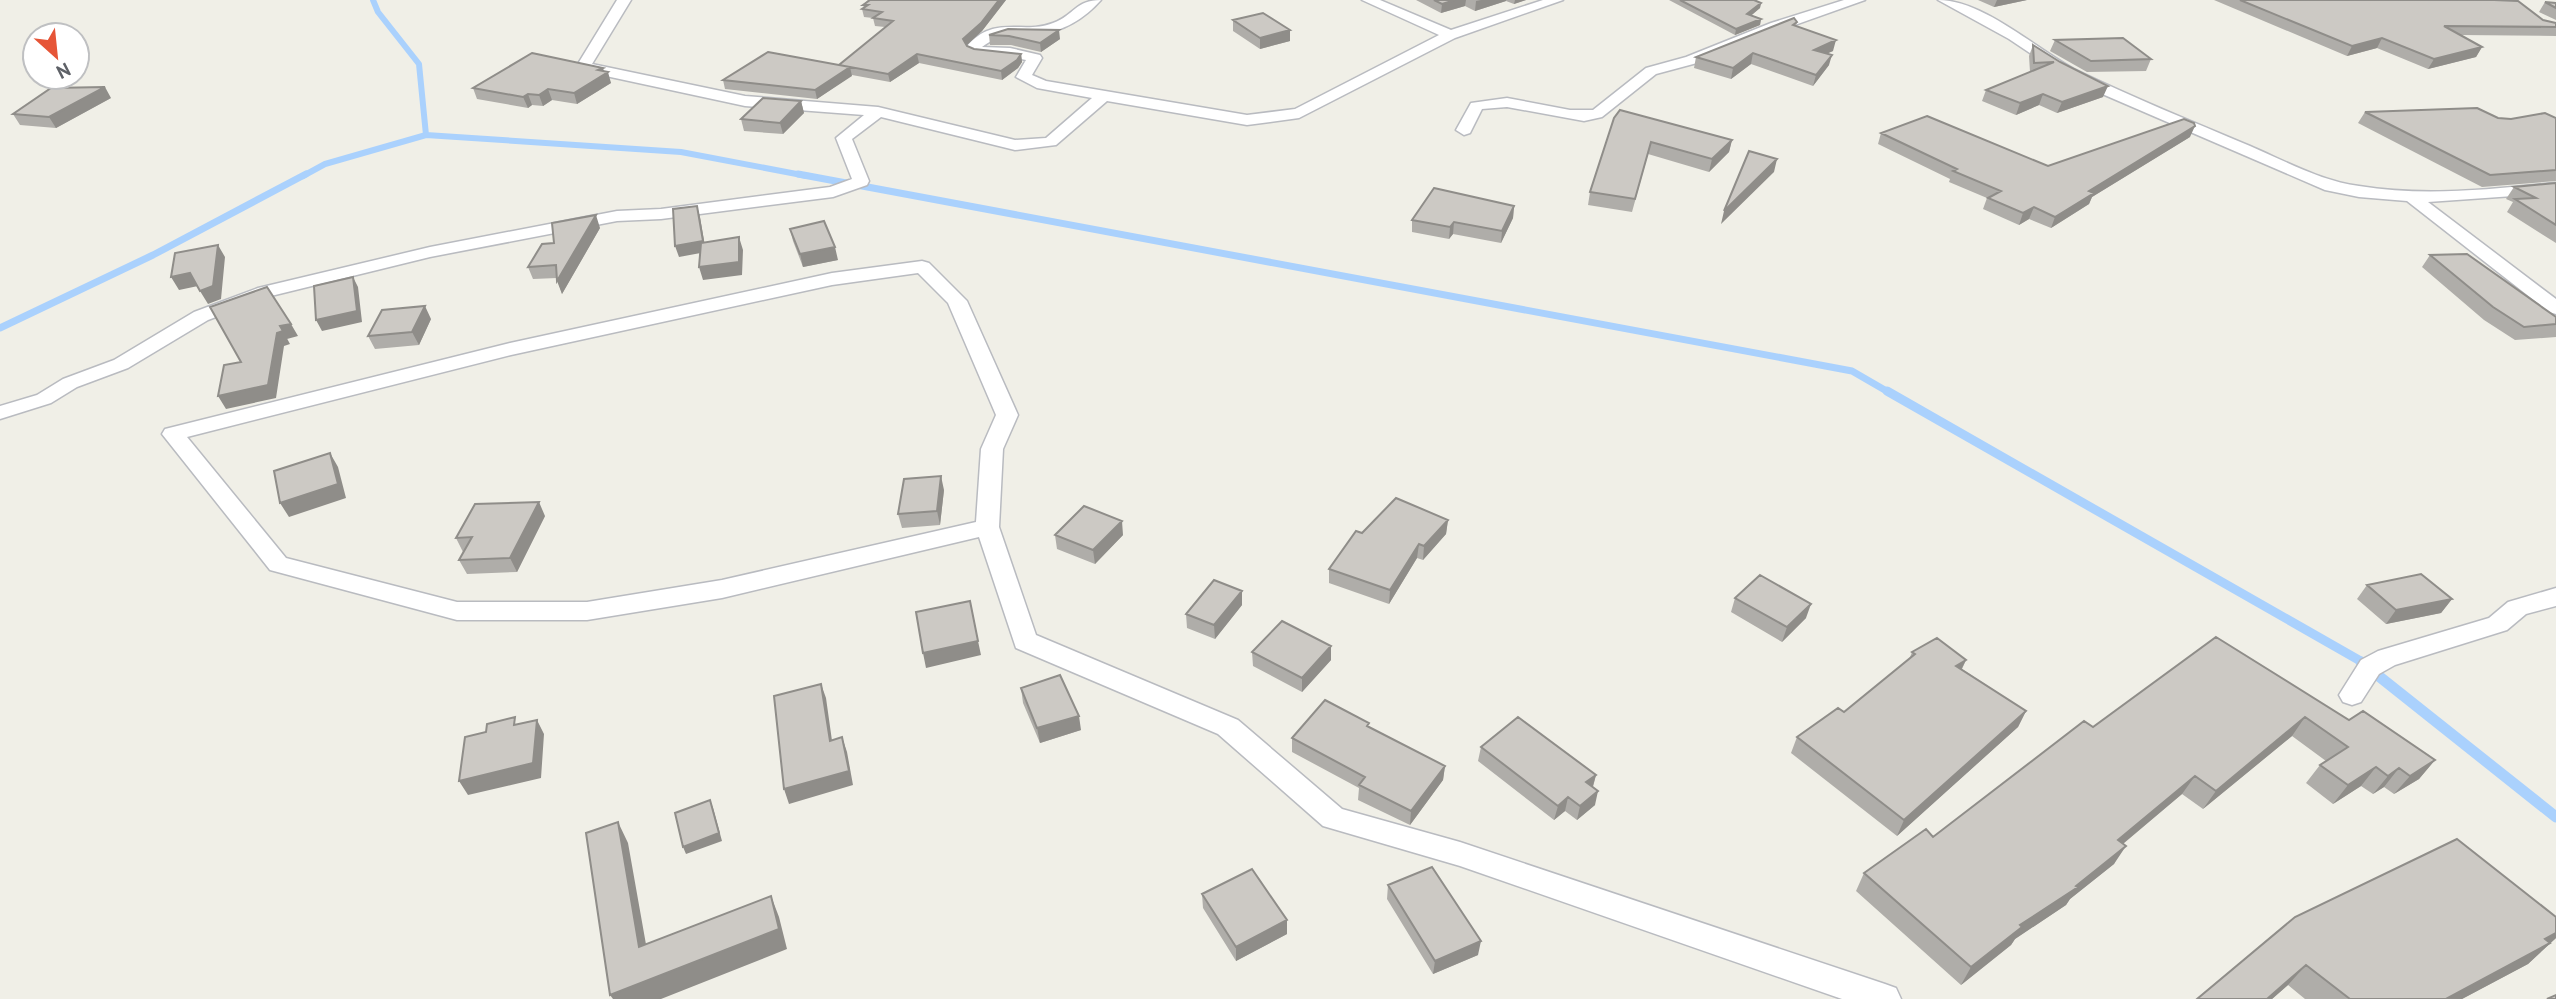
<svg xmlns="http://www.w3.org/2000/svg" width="2556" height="999" font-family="'PT Sans',sans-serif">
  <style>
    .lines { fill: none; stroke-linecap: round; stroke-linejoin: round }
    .stream-far3 { stroke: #aad1fd; stroke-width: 6 }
    .stream-far2 { stroke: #aad1fd; stroke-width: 7 }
    .stream-far1 { stroke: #aad1fd; stroke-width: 9 }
    .stream { stroke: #aad1fd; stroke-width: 11 }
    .street-casing { stroke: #b9bbc0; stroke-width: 3 }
    .street { fill: #fff; fill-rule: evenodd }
    .wall { fill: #afada9 }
    .shaded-wall { fill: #8f8d89 }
    .building { fill: #ccc9c4; stroke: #8f8d89; stroke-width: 2 }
  </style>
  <rect width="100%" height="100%" fill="#f0efe7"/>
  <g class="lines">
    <path class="stream-far3" d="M 373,0 L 378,12 L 419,64 L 426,135 L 681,152 L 807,176
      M 303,176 L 325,164 L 426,135"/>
    <path class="stream-far2" d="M 798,174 L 1852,371 L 1890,393
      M 0,328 L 153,255 L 306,174"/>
    <path class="stream-far1" d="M 1887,391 L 2364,663"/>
    <path class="stream" d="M 2361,662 L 2556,817"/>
    <g class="street-casing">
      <path id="street" d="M 617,0 L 631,0 L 592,64 L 745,96 L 878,107 L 1015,140 L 1046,138 L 1092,98 L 1037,88 L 1016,77 L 1026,60 C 1007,56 987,60 969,52 L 967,46 C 995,14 1022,35 1053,23 C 1075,15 1075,0 1101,0 C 1085,18 1063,32 1039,34 C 1013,37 1005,30 982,47 L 1010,48 L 1040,55 L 1042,58 L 1032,75 L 1046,81 L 1247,115 L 1295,109 L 1439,35 L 1362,0 L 1380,0 L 1451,30 L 1543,0 L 1563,0 L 1455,38 L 1299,118 L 1247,125 L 1107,101 L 1056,145 L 1015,150 L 881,117 L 852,139 L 869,181 L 867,185 L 833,197 L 661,219 L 617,221 L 430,257 L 271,296 L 208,320 L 128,368 L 77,387 L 51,403 L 0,419 L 0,406 L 37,395 L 63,379 L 114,360 L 194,312 L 258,288 L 430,247 L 617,211 L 661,209 L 830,187 L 852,179 L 836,138 L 864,115 L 745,106 L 578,70 L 576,67 Z
        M 1844,0 L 1865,0 L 1761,37 L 1697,63 L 1656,74 L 1602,117 L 1584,121 L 1507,107 L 1482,109 L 1470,133 L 1464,135 L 1456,130 L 1471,103 L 1507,98 L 1570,110 L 1593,110 L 1646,68 L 1686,57 L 1771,23 Z
        M 1938,0 C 1983,0 2035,48 2074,69 C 2131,97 2191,121 2250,146 C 2285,161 2321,181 2359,186 C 2425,197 2491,189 2556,183 L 2556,193 L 2428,202 L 2556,299 L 2556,314 L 2549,312 L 2407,201 L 2359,197 L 2325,190 L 2100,93 L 2057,71 L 2009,39 Z
        M 922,261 L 929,263 L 967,301 L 1018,415 L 1003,449 L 999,527 L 1036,635 L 1238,720 L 1342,809 L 1460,842 L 1885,984 L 1896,988 L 1901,999 L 1842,999 L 1460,866 L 1323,826 L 1218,734 L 1016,648 L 979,537 L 722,598 L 587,620 L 457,620 L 270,570 L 162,434 L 165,429 L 510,343 L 832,273 ZM 918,273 L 948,303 L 996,415 L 981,449 L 976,522 L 722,580 L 587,602 L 457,602 L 286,558 L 187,437 L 511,355 L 832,285 Z
        M 2556,588 L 2556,606 L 2526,614 L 2507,630 L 2395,665 L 2379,674 L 2361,702 L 2352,705 L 2343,702 L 2339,695 L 2361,660 L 2378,651 L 2489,618 L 2508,602 Z"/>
    </g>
    <use href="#street" class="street"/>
  </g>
  <path class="wall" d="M 868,0 L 1006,0 L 982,31 L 966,45 L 974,49 L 1021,54 L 1022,62 L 1018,68 L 1002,80 L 919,63 L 890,82 L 852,75 L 817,99 L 725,89 L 723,80 L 839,65 L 885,27 L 875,26 L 873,18 L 864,17 L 862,9 L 864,8 L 863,5 Z
    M 1416,0 L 1526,0 L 1514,4 L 1506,1 L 1475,11 L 1465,6 L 1441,13 Z
    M 1669,0 L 1754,0 L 1761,3 L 1760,8 L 1751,15 L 1761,19 L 1760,25 L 1735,35 Z
    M 1978,0 L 2027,0 L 1994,7 Z
    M 2214,0 L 2494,0 L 2543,20 L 2556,23 L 2556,36 L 2461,35 L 2482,47 L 2476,57 L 2428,69 L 2377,48 L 2347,56 Z
    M 2545,2 L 2556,3 L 2556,20 L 2539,12 Z
    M 1233,20 L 1290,30 L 1290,41 L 1260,49 L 1233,31 Z
    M 1797,22 L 1796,26 L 1833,51 L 1827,53 L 1829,65 L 1813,86 L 1751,64 L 1731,79 L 1694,68 L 1696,57 Z
    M 989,35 L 1060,39 L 1041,52 L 1011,45 L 990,45 Z
    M 2055,40 L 2151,59 L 2146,71 L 2087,72 L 2050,51 Z
    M 2033,45 L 2103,97 L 2057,113 L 2039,105 L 2016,115 L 1982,101 L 1986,90 L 2030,72 L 2029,56 Z
    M 604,71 L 611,83 L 577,104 L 552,100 L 543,106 L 532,105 L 528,108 L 477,99 L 473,88 Z
    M 111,98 L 56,128 L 20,125 L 13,114 Z
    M 801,101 L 804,113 L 783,134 L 744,131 L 741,119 Z
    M 2365,112 L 2511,119 L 2556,118 L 2556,181 L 2482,187 L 2358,123 Z
    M 1614,118 L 1732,140 L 1729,152 L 1709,172 L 1648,154 L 1632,212 L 1588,205 L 1590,192 Z
    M 1881,133 L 2048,166 L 2190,137 L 2092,197 L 2089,204 L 2051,228 L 2029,219 L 2019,225 L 1983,209 L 1987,198 L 1949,182 L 1950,179 L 1878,144 Z
    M 2556,183 L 2556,243 L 2507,212 L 2513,202 L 2506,199 L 2514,187 Z
    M 1514,206 L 1513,218 L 1501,243 L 1453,234 L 1449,239 L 1412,232 L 1412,220 Z
    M 600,228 L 562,294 L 557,278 L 533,279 L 528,267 L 554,243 Z
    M 790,229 L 838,260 L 803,267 L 793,241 Z
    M 2430,255 L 2556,317 L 2556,337 L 2515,340 L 2484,320 L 2422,267 Z
    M 431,319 L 419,345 L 375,349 L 368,336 Z
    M 944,490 L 940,525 L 902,528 L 898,514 Z
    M 545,516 L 517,572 L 467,574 L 459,560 L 464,552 L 463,552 L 456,538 Z
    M 1448,520 L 1446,534 L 1423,560 L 1417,558 L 1389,604 L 1329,583 L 1329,569 L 1362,533 Z
    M 1055,535 L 1123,535 L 1095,564 L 1057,549 Z
    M 2367,585 L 2452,599 L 2441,613 L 2386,624 L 2357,599 Z
    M 1735,598 L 1806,618 L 1782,642 L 1731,612 Z
    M 1242,605 L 1215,639 L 1187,628 L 1186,614 Z
    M 2216,637 L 2349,720 L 2435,760 L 2419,779 L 2394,794 L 2384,787 L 2373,794 L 2361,786 L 2333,804 L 2306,783 L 2320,765 L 2326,761 L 2292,736 L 2203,809 L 2182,794 L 2123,844 L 2114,864 L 2070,899 L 2066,905 L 2015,939 L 2011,945 L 1961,985 L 1856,891 L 1864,873 L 1933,837 L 2093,727 Z
    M 1331,646 L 1331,660 L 1302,692 L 1253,666 L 1252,652 Z
    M 1912,652 L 1966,660 L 1962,669 L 2026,711 L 2018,727 L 1897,836 L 1791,753 L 1797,737 L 1844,712 L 1909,660 Z
    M 1021,688 L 1081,730 L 1040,743 L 1023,703 Z
    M 1369,727 L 1445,766 L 1443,780 L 1410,825 L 1358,800 L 1359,788 L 1292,752 L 1292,738 Z
    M 1481,747 L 1596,775 L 1593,787 L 1595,805 L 1577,820 L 1565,811 L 1554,820 L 1478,761 Z
    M 1388,885 L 1478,955 L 1433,974 L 1387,899 Z
    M 1202,894 L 1287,920 L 1287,934 L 1236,961 L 1203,908 Z
    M 2295,917 L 2556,917 L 2556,938 L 2528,964 L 2462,999 L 2305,999 L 2288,985 L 2272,999 L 2197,999 Z"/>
  <path class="shaded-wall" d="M 999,0 L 1006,0 L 982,31 L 965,47 L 963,39 Z
    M 1455,0 L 1466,0 L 1465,6 L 1441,13 L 1442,4 Z
    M 1481,0 L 1506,0 L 1506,1 L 1475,11 L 1476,1 Z
    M 1515,0 L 1526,0 L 1514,4 Z
    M 1997,0 L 2027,0 L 1994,7 Z
    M 1761,3 L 1760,8 L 1746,20 L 1747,14 Z
    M 1761,19 L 1760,25 L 1735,35 L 1736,29 Z
    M 1059,30 L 1060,39 L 1041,52 L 1040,43 Z
    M 1290,30 L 1290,41 L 1260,49 L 1260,38 Z
    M 2382,38 L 2377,48 L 2347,56 L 2352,46 Z
    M 1836,40 L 1833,51 L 1811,61 L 1814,50 Z
    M 2482,47 L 2476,57 L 2428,69 L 2434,59 Z
    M 1753,53 L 1751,64 L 1731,79 L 1733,68 Z
    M 917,54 L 919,63 L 890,82 L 888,74 Z
    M 1021,54 L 1022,62 L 1018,68 L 1002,80 L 1001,71 Z
    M 1832,55 L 1829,65 L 1813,86 L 1816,75 Z
    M 850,67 L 852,76 L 817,99 L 815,90 Z
    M 603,68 L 605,74 L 608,72 L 611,83 L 577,104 L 574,93 L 598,70 Z
    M 2108,86 L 2103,97 L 2057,113 L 2062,102 Z
    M 105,87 L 111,98 L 56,128 L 49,117 Z
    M 548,89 L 552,100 L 543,106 L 539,95 Z
    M 528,94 L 532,105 L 528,108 L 523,97 Z
    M 2043,94 L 2039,105 L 2016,115 L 2020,103 Z
    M 801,101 L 804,113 L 783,134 L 780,123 Z
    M 2195,126 L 2190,137 L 2092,197 L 2089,204 L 2051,228 L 2055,217 L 2089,191 Z
    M 1732,140 L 1729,152 L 1709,172 L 1712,159 Z
    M 1777,159 L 1774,172 L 1721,224 L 1724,211 Z
    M 697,206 L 700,217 L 706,252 L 679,257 L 675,246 Z
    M 1514,206 L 1513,218 L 1501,243 L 1502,231 Z
    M 2034,207 L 2029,219 L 2019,225 L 2023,213 Z
    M 596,215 L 600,228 L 562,294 L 557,281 Z
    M 1454,222 L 1453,234 L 1449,239 L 1450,227 Z
    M 739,237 L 743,250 L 742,275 L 703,280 L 699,267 Z
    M 218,245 L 225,257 L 221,299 L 208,304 L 200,291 Z
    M 835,247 L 838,260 L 803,267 L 800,254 Z
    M 190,273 L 198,286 L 179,290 L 171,277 Z
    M 353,277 L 358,287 L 362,322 L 322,331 L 316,320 Z
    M 425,306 L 431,319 L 419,345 L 412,332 Z
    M 291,324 L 298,336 L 287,339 L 280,326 Z
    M 283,331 L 290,344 L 284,346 L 276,398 L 226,409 L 218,396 L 277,333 Z
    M 330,453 L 338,467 L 346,498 L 289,517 L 280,503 Z
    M 941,476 L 944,490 L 940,525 L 937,511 Z
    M 539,502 L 545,516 L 517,572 L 510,558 Z
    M 1448,520 L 1446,534 L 1423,560 L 1424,546 Z
    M 1122,521 L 1123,535 L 1095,564 L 1093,550 Z
    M 1419,544 L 1417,558 L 1389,604 L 1390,590 Z
    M 1242,591 L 1242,605 L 1215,639 L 1214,625 Z
    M 2452,599 L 2441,613 L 2386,624 L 2396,610 Z
    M 1811,604 L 1806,618 L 1782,642 L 1787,627 Z
    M 978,641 L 981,655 L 926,668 L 923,653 Z
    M 1331,646 L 1331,660 L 1302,692 L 1302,678 Z
    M 1966,660 L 1958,676 L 1956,666 Z
    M 821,684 L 826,698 L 834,755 L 830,741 Z
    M 2026,711 L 2018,727 L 1897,836 L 1904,820 Z
    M 1079,716 L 1081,730 L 1040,743 L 1037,728 Z
    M 2305,717 L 2292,736 L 2203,809 L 2216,791 Z
    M 537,720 L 544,734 L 541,778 L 468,795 L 459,781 Z
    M 842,737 L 847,752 L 853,785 L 789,804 L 784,789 Z
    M 2435,760 L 2419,779 L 2394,794 L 2410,776 Z
    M 1445,766 L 1443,780 L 1410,825 L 1411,811 Z
    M 2376,767 L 2361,786 L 2333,804 L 2348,785 Z
    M 2399,768 L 2384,787 L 2373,794 L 2388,776 Z
    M 1596,775 L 1592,789 L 1586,782 Z
    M 2195,776 L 2182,794 L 2106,858 L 2118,840 Z
    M 1598,791 L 1595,805 L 1577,820 L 1580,806 Z
    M 1568,797 L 1565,811 L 1554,820 L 1558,806 Z
    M 710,800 L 713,808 L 722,841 L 686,854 L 683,847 Z
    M 618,822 L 628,843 L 650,967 L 639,947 Z
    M 2126,846 L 2114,864 L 2070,899 L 2066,905 L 2015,939 L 2011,945 L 1961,985 L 1971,967 L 2020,925 L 2076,886 Z
    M 771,896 L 779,917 L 787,949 L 661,999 L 613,999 L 610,995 Z
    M 1287,920 L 1287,934 L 1236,961 L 1236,947 Z
    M 2556,933 L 2556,938 L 2528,964 L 2462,999 L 2446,999 Z
    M 1481,941 L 1478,955 L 1433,974 L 1435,961 Z
    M 2306,965 L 2288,985 L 2272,999 L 2267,999 Z"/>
  <path class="building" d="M 870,0 L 999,0 L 981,23 L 963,39 L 967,46 L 974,49 L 1021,54 L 1017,60 L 1001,71 L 917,54 L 888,74 L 839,65 L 893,21 L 873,18 L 882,12 L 862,9 L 868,5 L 863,5 Z
    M 1434,0 L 1455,0 L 1442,4 Z
    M 1680,0 L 1754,0 L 1761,3 L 1747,14 L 1761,19 L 1736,29 Z
    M 2240,0 L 2494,0 L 2518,1 L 2543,20 L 2556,23 L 2556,27 L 2444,26 L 2482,47 L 2434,59 L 2382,38 L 2352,46 Z
    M 2545,2 L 2556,3 L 2556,8 Z
    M 1263,13 L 1290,30 L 1260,38 L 1233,20 Z
    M 1794,18 L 1797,22 L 1793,25 L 1836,40 L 1814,50 L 1832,55 L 1816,75 L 1753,53 L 1733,68 L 1696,57 Z
    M 1008,29 L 1059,30 L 1040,43 L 1009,36 L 989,35 Z
    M 2123,38 L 2151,59 L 2091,61 L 2055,40 Z
    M 2033,45 L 2060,62 L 2108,86 L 2062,102 L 2043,94 L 2020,103 L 1986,90 L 2054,62 L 2034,63 Z
    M 768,52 L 850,67 L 815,90 L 723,80 Z
    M 532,53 L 603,68 L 598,70 L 608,72 L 574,93 L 548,89 L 539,95 L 528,94 L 523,97 L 473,88 Z
    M 105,87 L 49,117 L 13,114 L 51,88 Z
    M 763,98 L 801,101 L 780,123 L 741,119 Z
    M 2477,108 L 2498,118 L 2511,119 L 2545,113 L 2556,118 L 2556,170 L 2490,175 L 2365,112 Z
    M 1620,110 L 1732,140 L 1712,159 L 1651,142 L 1635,199 L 1590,192 L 1614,118 Z
    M 1927,116 L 2048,166 L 2184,119 L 2194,123 L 2195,126 L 2089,191 L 2094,193 L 2055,217 L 2034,207 L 2023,213 L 1988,198 L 2001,191 L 1953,171 L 1957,169 L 1881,133 Z
    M 1749,151 L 1777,159 L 1724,211 Z
    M 2556,183 L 2556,225 L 2515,199 L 2536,198 L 2514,187 Z
    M 1434,188 L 1514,206 L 1502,231 L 1454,222 L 1450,227 L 1412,220 Z
    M 697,206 L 703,241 L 675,246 L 673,209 Z
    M 596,215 L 557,281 L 556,265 L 528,267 L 542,244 L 554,243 L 552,223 Z
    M 824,221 L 835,247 L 800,254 L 790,229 Z
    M 739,237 L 739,262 L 699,267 L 701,243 Z
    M 218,245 L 213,286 L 200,291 L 190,273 L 171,277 L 175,253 Z
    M 2467,254 L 2556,317 L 2556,324 L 2524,327 L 2493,307 L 2430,255 Z
    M 353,277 L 357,311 L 316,320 L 314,286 Z
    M 267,287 L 291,324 L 280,326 L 283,331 L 277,333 L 268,385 L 218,396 L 224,365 L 241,362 L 210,307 Z
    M 425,306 L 412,332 L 368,336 L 382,310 Z
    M 330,453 L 338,484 L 280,503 L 274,471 Z
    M 941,476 L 937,511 L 898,514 L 904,479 Z
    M 1396,498 L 1448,520 L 1424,546 L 1419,544 L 1390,590 L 1329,569 L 1356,531 L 1362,533 Z
    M 539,502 L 510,558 L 459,560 L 472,537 L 456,538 L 475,504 Z
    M 1084,506 L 1122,521 L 1093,550 L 1055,535 Z
    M 2421,574 L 2452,599 L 2396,610 L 2367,585 Z
    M 1760,575 L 1811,604 L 1787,627 L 1735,598 Z
    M 1214,580 L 1242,591 L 1214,625 L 1186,614 Z
    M 970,601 L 978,641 L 923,653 L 916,612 Z
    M 1282,621 L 1331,646 L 1302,678 L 1252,652 Z
    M 2216,637 L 2349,720 L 2363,711 L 2435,760 L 2410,776 L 2399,768 L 2388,776 L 2376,767 L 2348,785 L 2320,765 L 2348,747 L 2305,717 L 2216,791 L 2195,776 L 2118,840 L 2126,846 L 2076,886 L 2078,887 L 2020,925 L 2022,927 L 1971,967 L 1864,873 L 1926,829 L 1933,837 L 2084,721 L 2093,727 Z
    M 1937,638 L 1966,660 L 1956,666 L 2026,711 L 1904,820 L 1797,737 L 1838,708 L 1844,712 L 1915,654 L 1912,652 Z
    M 1060,675 L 1079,716 L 1037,728 L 1021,688 Z
    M 821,684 L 830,741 L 842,737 L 849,771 L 784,789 L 774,696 Z
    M 1325,700 L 1369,723 L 1367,726 L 1445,766 L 1411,811 L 1359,785 L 1365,777 L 1292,738 Z
    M 515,717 L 514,725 L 537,720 L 533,763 L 459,781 L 465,737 L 486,732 L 487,724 Z
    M 1518,717 L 1596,775 L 1586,782 L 1598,791 L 1580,806 L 1568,797 L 1558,806 L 1481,747 Z
    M 710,800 L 719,833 L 683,847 L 675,813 Z
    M 618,822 L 639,947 L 771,896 L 779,929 L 610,995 L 586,833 Z
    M 2457,839 L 2556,917 L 2556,933 L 2545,939 L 2550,943 L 2446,999 L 2350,999 L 2306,965 L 2267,999 L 2197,999 L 2295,917 Z
    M 1432,867 L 1481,941 L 1435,961 L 1388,885 Z
    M 1252,869 L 1287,920 L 1236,947 L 1202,894 Z
    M 2556,995 L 2556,999 L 2547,999 Z"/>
  <g transform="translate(56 56) rotate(153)"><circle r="33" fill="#ffffff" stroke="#bfc0c2" stroke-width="2"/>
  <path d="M0-5L12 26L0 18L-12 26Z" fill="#e65537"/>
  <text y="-10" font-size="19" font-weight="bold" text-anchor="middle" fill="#5e6167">N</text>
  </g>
</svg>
